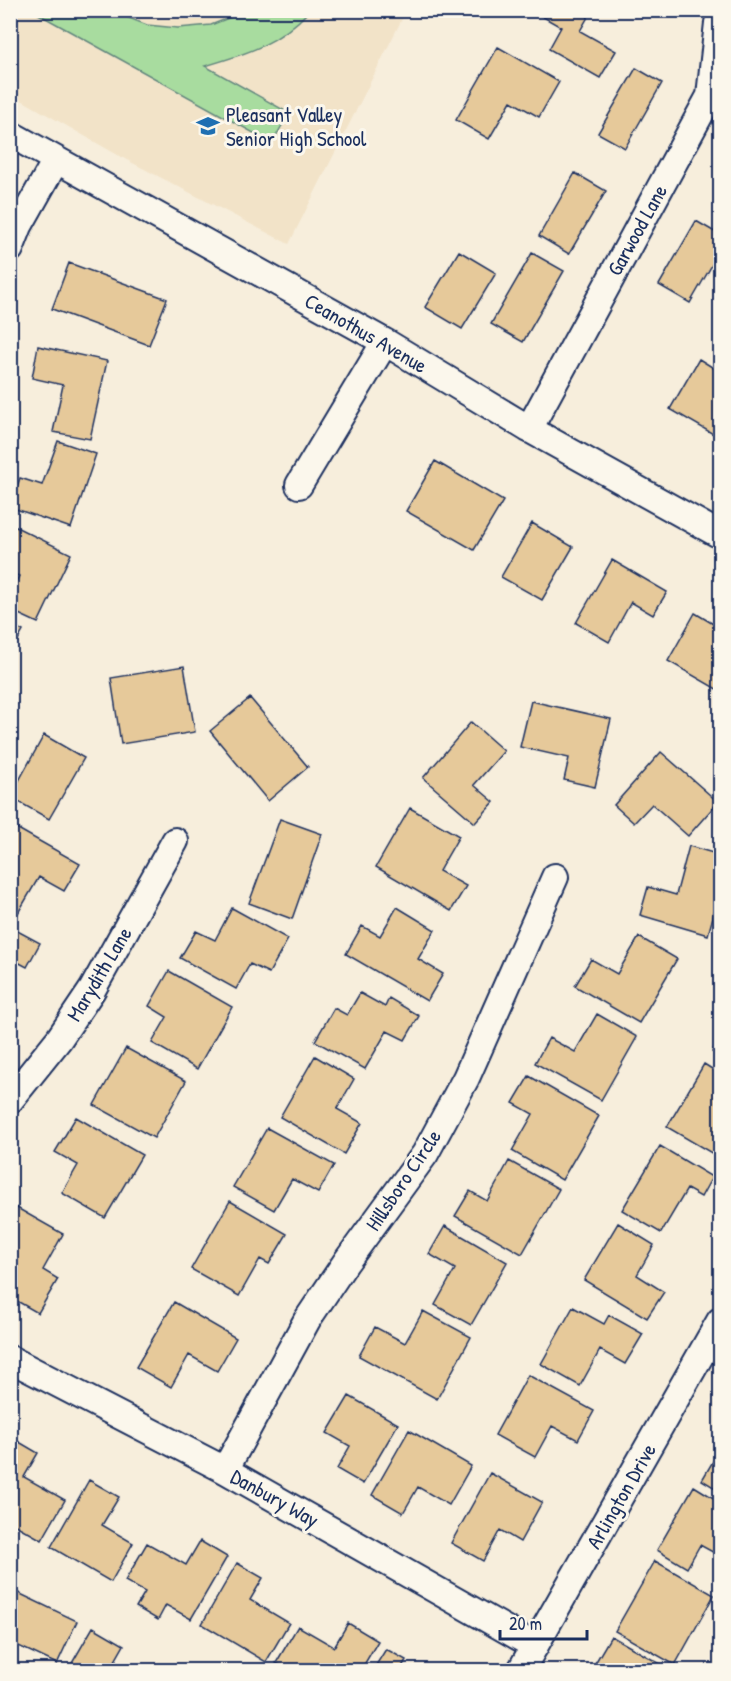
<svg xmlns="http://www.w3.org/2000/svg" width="731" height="1681" font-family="'Patrick Hand',sans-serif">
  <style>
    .built { fill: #f2e3c8 }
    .green { fill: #a8dc9f; stroke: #62867e; stroke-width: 1.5 }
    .building { fill: #e6c99a; stroke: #1b2f5e; stroke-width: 1.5 }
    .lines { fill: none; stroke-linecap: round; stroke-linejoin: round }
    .street-casing { stroke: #1b2f5e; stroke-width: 30 }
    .street { stroke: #fbf7ec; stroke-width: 26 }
    .labels { text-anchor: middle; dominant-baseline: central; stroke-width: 6; stroke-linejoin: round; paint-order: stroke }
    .poi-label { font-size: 21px; fill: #1b2f5e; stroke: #fbf7ec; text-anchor: start }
    .street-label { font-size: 21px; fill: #1b2f5e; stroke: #fbf7ec }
  </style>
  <rect width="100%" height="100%" fill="#f7eedc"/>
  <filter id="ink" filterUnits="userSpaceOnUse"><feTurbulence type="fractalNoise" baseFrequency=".0167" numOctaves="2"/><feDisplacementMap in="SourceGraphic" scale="12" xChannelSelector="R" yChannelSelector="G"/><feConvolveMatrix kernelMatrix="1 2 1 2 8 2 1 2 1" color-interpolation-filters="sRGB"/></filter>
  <g filter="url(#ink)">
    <path class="built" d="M 11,11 L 406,11 L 289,244 L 123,158 L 11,94 Z"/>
    <path class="green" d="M 33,11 L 111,11 L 147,25 L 178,28 L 211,25 L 246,11 L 309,11 C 279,44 246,54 205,66 L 289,113 L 272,143 Z"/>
    <path class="building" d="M 531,10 L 592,10 L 580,31 L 616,51 L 600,78 L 549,49 L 561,27 Z
      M 498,47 L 559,82 L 539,117 L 511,101 L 489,139 L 456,120 Z
      M 636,68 L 662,83 L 625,148 L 598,133 Z
      M 575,173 L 606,191 L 569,254 L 539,236 Z
      M 696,221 L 720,235 L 720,251 L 690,303 L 659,285 Z
      M 459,251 L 496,273 L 462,329 L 425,307 Z
      M 532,253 L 564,271 L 523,342 L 491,324 Z
      M 69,263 L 167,299 L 149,345 L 52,309 Z
      M 38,346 L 107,361 L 90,439 L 53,432 L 63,385 L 32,378 Z
      M 699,359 L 720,372 L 720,438 L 670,409 Z
      M 58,441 L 96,454 L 71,528 L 10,507 L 20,478 L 42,485 Z
      M 435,461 L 503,501 L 474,550 L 406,511 Z
      M 532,523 L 573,547 L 542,600 L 501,577 Z
      M 10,524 L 71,554 L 38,623 L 10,610 L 10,594 L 19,576 L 10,572 Z
      M 612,560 L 667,592 L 653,615 L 631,602 L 609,642 L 576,623 Z
      M 695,613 L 720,628 L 720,691 L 668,661 Z
      M 10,624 L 23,631 L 10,654 Z
      M 184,666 L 195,732 L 121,744 L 111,678 Z
      M 250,698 L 308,767 L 268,801 L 210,731 Z
      M 531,701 L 611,719 L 595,787 L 564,780 L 569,758 L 520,747 Z
      M 471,722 L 504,751 L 474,785 L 494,802 L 475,823 L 423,778 Z
      M 44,735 L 84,758 L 49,819 L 10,797 Z
      M 661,752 L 718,802 L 688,836 L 652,804 L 634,823 L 614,805 Z
      M 410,808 L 459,836 L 439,871 L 466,886 L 451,911 L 376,867 Z
      M 280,819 L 322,834 L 292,919 L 249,903 Z
      M 11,825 L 80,864 L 64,891 L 39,877 L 18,913 L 10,909 Z
      M 689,846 L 720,855 L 720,891 L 708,935 L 640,915 L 648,887 L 676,895 Z
      M 397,907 L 435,930 L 418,959 L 443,974 L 427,1001 L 346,954 L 362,926 L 380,936 Z
      M 232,908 L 288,939 L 269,973 L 250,964 L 236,989 L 180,958 L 196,931 L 215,940 Z
      M 10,927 L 40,943 L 27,967 L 10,958 Z
      M 639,937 L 677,959 L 639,1023 L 575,986 L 591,959 L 617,974 Z
      M 169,971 L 232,1007 L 197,1069 L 152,1043 L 167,1017 L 149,1006 Z
      M 360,993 L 385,1007 L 389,998 L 419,1016 L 405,1040 L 387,1031 L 365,1069 L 315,1041 L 334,1008 L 347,1015 Z
      M 597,1014 L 637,1037 L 601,1100 L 535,1063 L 549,1038 L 575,1052 Z
      M 720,1037 L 720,1057 L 712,1052 Z
      M 126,1048 L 186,1081 L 154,1138 L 94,1105 Z
      M 315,1056 L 354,1079 L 337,1109 L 362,1123 L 344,1154 L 280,1117 Z
      M 704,1064 L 720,1074 L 720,1158 L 667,1127 Z
      M 529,1076 L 599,1116 L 562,1180 L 512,1151 L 533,1114 L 513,1103 Z
      M 76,1117 L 142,1155 L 105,1218 L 62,1193 L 78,1165 L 55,1152 Z
      M 267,1128 L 334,1165 L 318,1193 L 292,1179 L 274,1210 L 233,1187 Z
      M 660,1146 L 712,1177 L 701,1197 L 687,1189 L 661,1233 L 622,1210 Z
      M 509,1161 L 559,1189 L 522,1254 L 455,1216 L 470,1191 L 487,1201 Z
      M 230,1201 L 287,1234 L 269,1264 L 260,1259 L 239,1296 L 191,1269 Z
      M 10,1204 L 63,1234 L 43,1270 L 58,1279 L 38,1313 L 10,1297 L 10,1287 L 17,1276 L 10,1273 Z
      M 618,1223 L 654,1245 L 637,1275 L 664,1292 L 647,1318 L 584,1280 Z
      M 445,1226 L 507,1262 L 471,1325 L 435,1305 L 455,1269 L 429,1254 Z
      M 174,1302 L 236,1338 L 217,1371 L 189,1355 L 171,1387 L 136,1367 Z
      M 573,1307 L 604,1324 L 609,1315 L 643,1334 L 625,1364 L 600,1350 L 580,1386 L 541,1364 Z
      M 423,1311 L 471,1337 L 437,1399 L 359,1356 L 375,1327 L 405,1343 Z
      M 528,1375 L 594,1411 L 578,1440 L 552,1426 L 535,1457 L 495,1435 Z
      M 349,1396 L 398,1424 L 363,1484 L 337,1469 L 350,1446 L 327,1433 Z
      M 409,1430 L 471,1466 L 449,1505 L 418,1487 L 403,1513 L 372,1495 Z
      M 14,1439 L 38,1453 L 24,1477 L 65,1500 L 42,1540 L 10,1522 L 10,1444 Z
      M 719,1451 L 720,1452 L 720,1491 L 702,1480 Z
      M 490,1473 L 542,1502 L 520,1542 L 500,1530 L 483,1561 L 451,1543 Z
      M 89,1480 L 119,1497 L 102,1525 L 133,1543 L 111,1582 L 51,1547 Z
      M 694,1486 L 720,1502 L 720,1556 L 700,1545 L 687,1568 L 657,1550 Z
      M 200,1541 L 227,1557 L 191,1619 L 166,1605 L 158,1620 L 136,1607 L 145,1592 L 125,1581 L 147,1543 L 186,1565 Z
      M 655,1561 L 714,1595 L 675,1665 L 615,1631 Z
      M 237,1563 L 263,1578 L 250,1600 L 289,1623 L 266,1662 L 202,1624 Z
      M 10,1589 L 77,1621 L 57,1664 L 10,1642 Z
      M 348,1623 L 378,1641 L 361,1670 L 290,1670 L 276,1663 L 298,1626 L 334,1647 Z
      M 93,1627 L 124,1645 L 111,1668 L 115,1670 L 68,1670 Z
      M 611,1636 L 671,1670 L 591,1670 Z
      M 386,1649 L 406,1660 L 400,1670 L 373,1670 Z"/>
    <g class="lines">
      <g class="street-casing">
        <path id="street" d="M 10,134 L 385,342 L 529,429 L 720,535
          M 10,249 L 19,226 L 56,160
          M 529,429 L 710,96 L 718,23
          M 299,485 L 385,342
          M 10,1100 L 59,1039 L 92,990 L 175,841
          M 10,1359 L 225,1470 L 535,1646
          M 225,1470 L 307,1320 L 346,1262 L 425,1154 L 466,1078 L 555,877
          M 521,1670 L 720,1321"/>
      </g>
      <use href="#street" class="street"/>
    </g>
  </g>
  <defs>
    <g id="school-bare" transform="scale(1.8)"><path d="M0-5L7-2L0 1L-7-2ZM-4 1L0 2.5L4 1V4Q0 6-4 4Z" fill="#1f6fb2" stroke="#fbf7ec" stroke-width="2.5" paint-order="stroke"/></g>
  </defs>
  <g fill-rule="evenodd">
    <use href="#school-bare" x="208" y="126"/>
  </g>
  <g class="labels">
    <g class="poi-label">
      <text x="226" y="114">Pleasant Valley<tspan x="226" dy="24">Senior High School</tspan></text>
    </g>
    <g class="street-label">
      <text transform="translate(637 230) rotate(-61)">Garwood Lane</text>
      <text transform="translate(366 333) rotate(30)">Ceanothus Avenue</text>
      <text transform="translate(99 974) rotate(-59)">Marydith Lane</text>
      <text transform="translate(403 1180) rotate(-56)">Hillsboro Circle</text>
      <text transform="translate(621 1496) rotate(-60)">Arlington Drive</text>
      <text transform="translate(275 1498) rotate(29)">Danbury Way</text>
    </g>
  </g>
  <rect width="731" height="1681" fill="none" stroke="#fbf7ec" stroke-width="36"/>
  <rect x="18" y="18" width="695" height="1645" fill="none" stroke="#1b2f5e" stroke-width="2" filter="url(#ink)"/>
  <path d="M500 1630v9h87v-9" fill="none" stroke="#1b2f5e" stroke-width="3"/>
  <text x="509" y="1630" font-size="18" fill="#1b2f5e" stroke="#fbf7ec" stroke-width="4.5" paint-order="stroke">20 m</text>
</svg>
